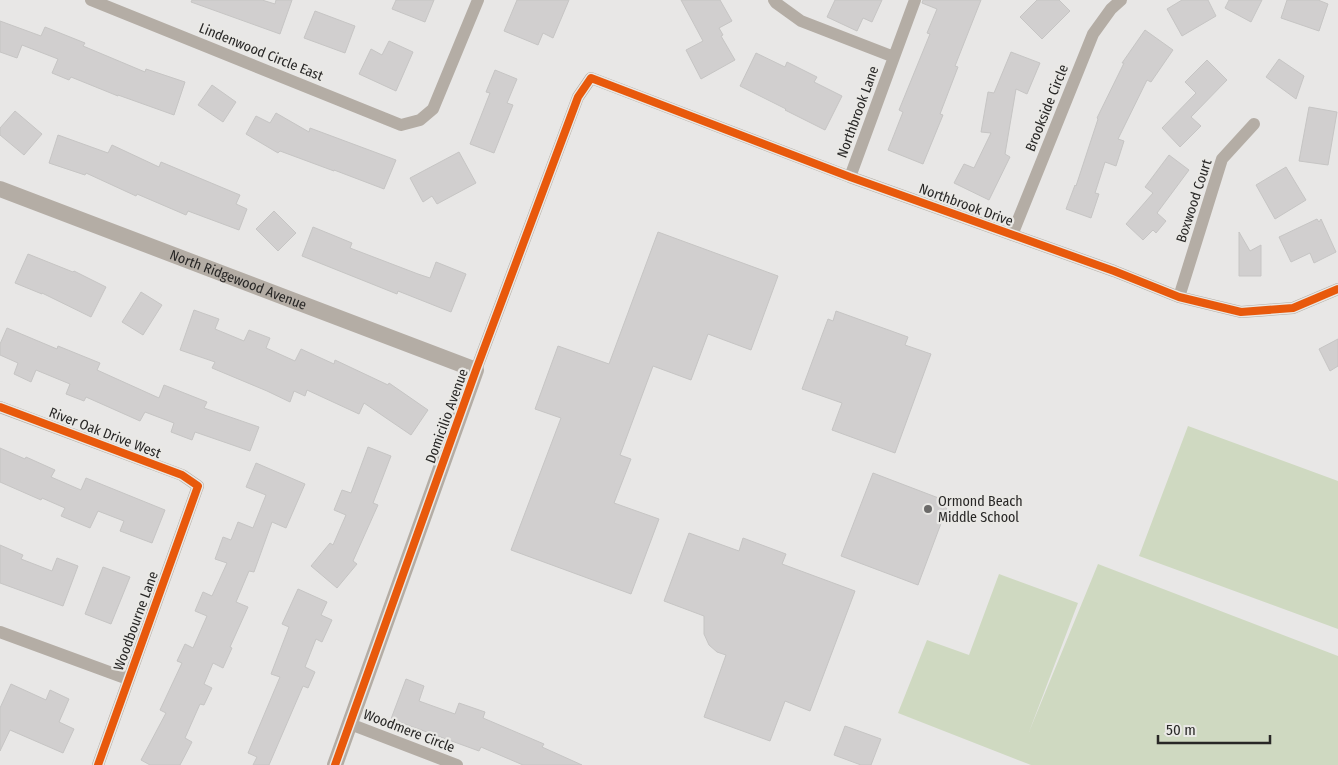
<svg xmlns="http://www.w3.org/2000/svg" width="1338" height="765" font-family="'Fira Sans Condensed',sans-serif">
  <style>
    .green { fill: #cfd9c1 }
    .building { fill: #d1cfcf; stroke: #c6c5c4 }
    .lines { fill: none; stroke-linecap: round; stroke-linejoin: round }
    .minor { stroke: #b4ada5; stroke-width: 12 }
    .tertiary { stroke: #b4ada5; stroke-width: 16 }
    .cycleway-casing { stroke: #e9e8e5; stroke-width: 11 }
    .cycleway { stroke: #e8590c; stroke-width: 8 }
    .poi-dot { fill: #6b6a69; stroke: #e9e8e5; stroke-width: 2 }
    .labels { text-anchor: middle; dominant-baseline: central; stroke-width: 4.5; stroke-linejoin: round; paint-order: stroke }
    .street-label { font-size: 14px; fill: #282726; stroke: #e9e8e5 }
    .poi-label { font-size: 14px; fill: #282726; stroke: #e9e8e5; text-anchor: start }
  </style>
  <rect width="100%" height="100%" fill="#e8e7e6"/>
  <path class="green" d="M 1188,426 L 1338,481 L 1338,629 L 1139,556 Z
    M 1098,564 L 1338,656 L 1338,765 L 1031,765 L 898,713 L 927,640 L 969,655 L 999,574 L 1078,603 L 1029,732 Z"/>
  <path class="building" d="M 192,0 L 262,0 L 275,4 L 276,0 L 292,0 L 280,34 L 191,2 Z
    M 396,0 L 434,0 L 425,22 L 392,9 Z
    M 517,0 L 569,0 L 553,38 L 543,33 L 538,45 L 504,31 Z
    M 681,0 L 720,0 L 732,21 L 719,28 L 723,35 L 721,36 L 735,60 L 701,79 L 686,50 L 703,41 Z
    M 835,0 L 882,0 L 872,22 L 863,18 L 857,31 L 827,17 Z
    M 923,0 L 981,0 L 955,66 L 958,67 L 940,114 L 943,115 L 923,164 L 888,150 L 903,112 L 899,110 L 930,34 L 927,33 L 937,9 L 922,3 Z
    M 1037,0 L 1059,0 L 1070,11 L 1042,39 L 1020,17 Z
    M 1182,0 L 1208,0 L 1216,16 L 1182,36 L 1167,9 Z
    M 1229,0 L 1262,0 L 1251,22 L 1225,8 Z
    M 1287,0 L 1318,0 L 1328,4 L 1319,31 L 1281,18 Z
    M 315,11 L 355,26 L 345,53 L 304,38 Z
    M 0,21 L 41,36 L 45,27 L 85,43 L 83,46 L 145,72 L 146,69 L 185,82 L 174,115 L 118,95 L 118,96 L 71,77 L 69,80 L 52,73 L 58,59 L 22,45 L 17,58 L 0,52 Z
    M 1145,30 L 1173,50 L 1151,82 L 1147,80 L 1118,139 L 1124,141 L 1116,166 L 1105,162 L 1095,193 L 1099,194 L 1091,218 L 1066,209 L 1075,185 L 1076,186 L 1098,119 L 1097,118 L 1124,63 L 1122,63 Z
    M 389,41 L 413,52 L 396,91 L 359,74 L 371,49 L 382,55 Z
    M 1011,52 L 1040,63 L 1027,94 L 1016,89 L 1005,154 L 1010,157 L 989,200 L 954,183 L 964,164 L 974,168 L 991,133 L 981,132 L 988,92 L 994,93 Z
    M 756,53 L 785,67 L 787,62 L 817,77 L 814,82 L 842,96 L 825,130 L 785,110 L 786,109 L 740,86 Z
    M 1279,59 L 1304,76 L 1296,99 L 1266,77 Z
    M 1207,60 L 1227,80 L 1191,117 L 1201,126 L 1180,147 L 1162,128 L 1196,93 L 1185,82 Z
    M 495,70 L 517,79 L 507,103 L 513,105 L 494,153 L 470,144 L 490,93 L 486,92 Z
    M 212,85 L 236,102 L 223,122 L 198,105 Z
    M 1309,107 L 1337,112 L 1328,165 L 1299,161 Z
    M 15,111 L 42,134 L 24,155 L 0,135 L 0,128 Z
    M 276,113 L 309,132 L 310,128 L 396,160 L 384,189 L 334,170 L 334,171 L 280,151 L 278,153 L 246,134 L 256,116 L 270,123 Z
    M 58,135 L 108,153 L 112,145 L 159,167 L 161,162 L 240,195 L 236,204 L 247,209 L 239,230 L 188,211 L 186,215 L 137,194 L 136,196 L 86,173 L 85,175 L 49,163 Z
    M 459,152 L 476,183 L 437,204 L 432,196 L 423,202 L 410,178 Z
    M 1169,155 L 1189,170 L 1157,213 L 1166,221 L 1156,233 L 1153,230 L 1143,240 L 1126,224 L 1153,193 L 1145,187 Z
    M 1286,167 L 1306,200 L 1275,219 L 1256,185 Z
    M 274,211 L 296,233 L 278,251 L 256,229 Z
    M 1317,219 L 1319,222 L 1321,219 L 1336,252 L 1314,263 L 1310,253 L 1291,262 L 1279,237 Z
    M 313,227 L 352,243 L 350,248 L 418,274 L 430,278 L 436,262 L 466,274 L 451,312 L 398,291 L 397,294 L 302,256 Z
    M 658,232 L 778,276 L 751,350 L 708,334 L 691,380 L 653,366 L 620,455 L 631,459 L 614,503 L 659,519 L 631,594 L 511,550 L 561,418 L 535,409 L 558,346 L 609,364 Z
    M 1239,232 L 1250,251 L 1261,245 L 1261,276 L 1239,276 Z
    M 28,254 L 73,272 L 74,271 L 106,287 L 91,317 L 42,293 L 42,294 L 15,283 Z
    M 141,292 L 162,305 L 143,335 L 122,322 Z
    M 194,310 L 219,319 L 215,329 L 244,341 L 249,330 L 270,338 L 266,348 L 295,361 L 301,349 L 334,364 L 335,360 L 388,385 L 389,383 L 428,410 L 411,435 L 364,403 L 359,414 L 307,390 L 305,396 L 294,391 L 290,402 L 267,391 L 212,368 L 215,362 L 180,350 Z
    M 836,311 L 908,337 L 905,345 L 931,354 L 895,453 L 832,430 L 842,403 L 802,389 L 828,319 L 833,321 Z
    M 7,328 L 57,349 L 58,346 L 100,363 L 97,370 L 159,398 L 164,385 L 207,402 L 204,408 L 259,427 L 250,451 L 195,432 L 192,440 L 171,432 L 174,423 L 145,412 L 140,421 L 86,397 L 84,401 L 66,394 L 70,384 L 36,370 L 31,382 L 14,374 L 18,363 L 0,355 L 0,344 Z
    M 1338,339 L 1338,366 L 1330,371 L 1319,349 Z
    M 368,447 L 391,456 L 373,503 L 378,505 L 353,561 L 357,564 L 337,588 L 311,566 L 330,543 L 333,545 L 346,515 L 334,510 L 342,490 L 351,493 Z
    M 0,448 L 25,459 L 26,457 L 55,470 L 51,477 L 81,490 L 86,478 L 165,510 L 152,543 L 120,531 L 124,521 L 98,511 L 90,528 L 61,516 L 65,508 L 42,498 L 41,500 L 0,482 Z
    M 256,463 L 305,484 L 286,528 L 272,522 L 254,572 L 249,571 L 236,602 L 248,607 L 230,647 L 232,648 L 223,668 L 213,663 L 204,684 L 212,688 L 204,705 L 200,704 L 185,738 L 192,742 L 180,765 L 150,765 L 141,760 L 166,713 L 160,710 L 182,663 L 177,661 L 185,644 L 193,648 L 207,616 L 195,611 L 203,592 L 212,596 L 227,563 L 215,559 L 223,537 L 231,540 L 238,522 L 253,528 L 266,495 L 246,487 Z
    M 873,473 L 949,502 L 918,585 L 841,556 Z
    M 689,533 L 739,551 L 743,538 L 786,554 L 782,564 L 855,591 L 810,711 L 785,701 L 770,741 L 704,717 L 726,655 L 717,652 L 709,645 L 704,634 L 704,616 L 664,601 Z
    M 0,545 L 23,555 L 21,559 L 52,571 L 57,558 L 78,566 L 63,606 L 0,583 Z
    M 103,567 L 130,577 L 111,624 L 85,614 Z
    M 298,589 L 327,602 L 321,615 L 332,620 L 322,642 L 316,639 L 305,667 L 315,672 L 308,688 L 303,686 L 269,765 L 253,765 L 257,757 L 248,753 L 280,677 L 271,674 L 289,627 L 282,624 Z
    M 406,679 L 424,686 L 419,701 L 455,714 L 459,703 L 485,712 L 483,718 L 544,744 L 542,747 L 582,765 L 523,765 L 481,747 L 479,751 L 391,719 Z
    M 11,684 L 46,700 L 50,690 L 69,699 L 59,722 L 74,729 L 63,753 L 10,730 L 0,751 L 0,708 Z
    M 845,726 L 881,739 L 871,765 L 861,765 L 834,755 Z"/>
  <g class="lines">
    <path class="minor" d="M 91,0 L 401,125 L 420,120 L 433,109 L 478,0
      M 774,0 L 776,3 L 801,21 L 894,57 L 915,0
      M 850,177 L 894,57
      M 1012,235 L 1093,34 L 1111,9 L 1121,0
      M 1179,297 L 1222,159 L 1254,124
      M 476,370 L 578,97 L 591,78 L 850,177 L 1114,271 L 1179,297 L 1241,312 L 1293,308 L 1338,289
      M 0,407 L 182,475 L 198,486 L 98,765
      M 0,632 L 128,679
      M 350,724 L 457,765"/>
    <path class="tertiary" id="s1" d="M 0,189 L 476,370 L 335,765"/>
    <g class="cycleway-casing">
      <path id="cycleway" d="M 0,407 L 182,475 L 198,486 L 98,765
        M 335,765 L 476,370 L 578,97 L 591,78 L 850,177 L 1114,271 L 1179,297 L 1241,312 L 1293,308 L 1338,289"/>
    </g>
    <use href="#cycleway" class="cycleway"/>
  </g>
  <circle class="poi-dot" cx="928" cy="509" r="5"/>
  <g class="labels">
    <g class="street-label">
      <text transform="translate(261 52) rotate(22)">Lindenwood Circle East</text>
      <text transform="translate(1047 108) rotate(-68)">Brookside Circle</text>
      <text transform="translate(858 112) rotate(-70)">Northbrook Lane</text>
      <text transform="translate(1194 201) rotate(-72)">Boxwood Court</text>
      <text transform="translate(966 205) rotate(20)">Northbrook Drive</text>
      <text stroke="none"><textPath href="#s1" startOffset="255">North Ridgewood Avenue</textPath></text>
      <text transform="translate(447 416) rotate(-70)">Domicilio Avenue</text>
      <text transform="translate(105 433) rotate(21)">River Oak Drive West</text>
      <text transform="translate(136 621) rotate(-70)">Woodbourne Lane</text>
      <text transform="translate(409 731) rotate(21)">Woodmere Circle</text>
    </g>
    <g class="poi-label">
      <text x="938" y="501">Ormond Beach<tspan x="938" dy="16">Middle School</tspan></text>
    </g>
  </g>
  <path d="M1158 735v8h112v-8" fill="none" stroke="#282726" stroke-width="2.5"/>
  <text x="1166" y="735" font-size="15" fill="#282726" stroke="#e9e8e5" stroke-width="4" paint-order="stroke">50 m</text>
</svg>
